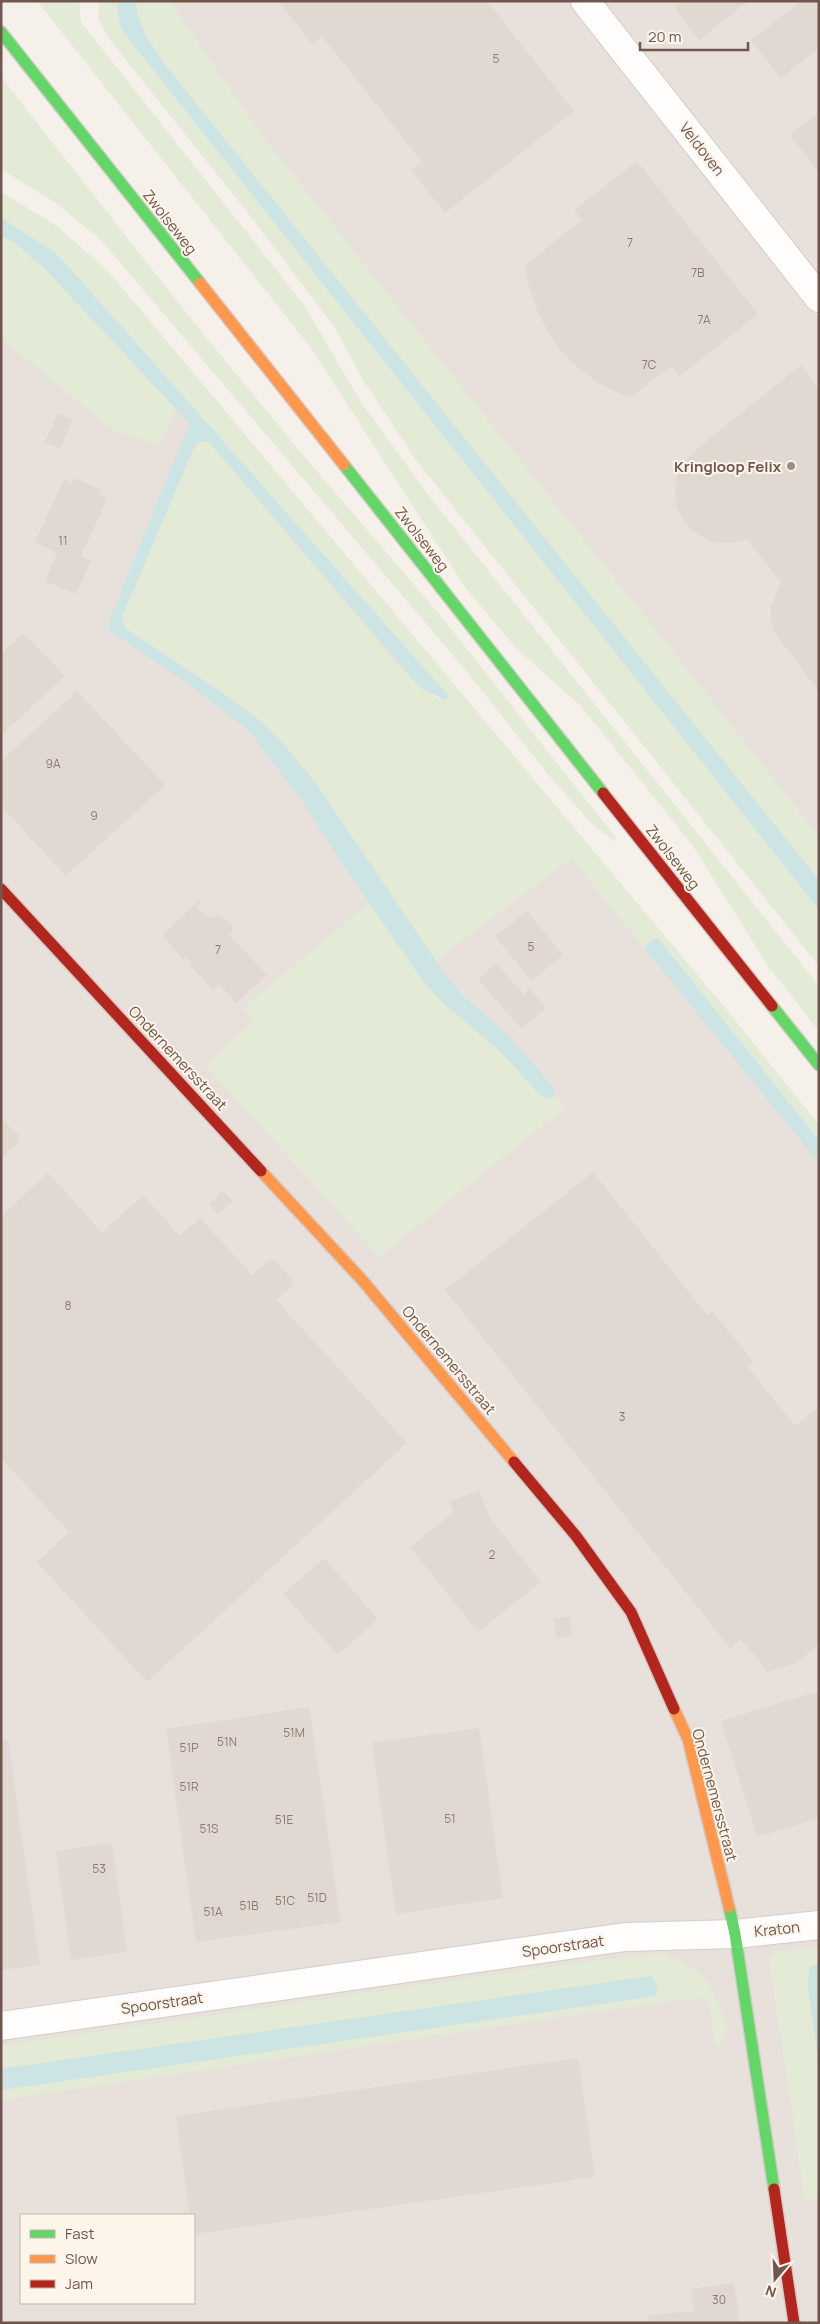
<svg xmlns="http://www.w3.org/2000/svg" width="820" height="2324" font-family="Manrope,sans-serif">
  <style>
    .industrial { fill: #e7e0db; fill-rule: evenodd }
    .green { fill: #e3ead5 }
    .water { fill: #cce5e4 }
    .building { fill: #e1d8d2 }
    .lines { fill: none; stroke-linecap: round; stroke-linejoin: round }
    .street-casing { stroke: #d4cdc8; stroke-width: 30 }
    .fast-casing { stroke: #d4ccc6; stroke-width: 14 }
    .slow-casing { stroke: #d4ccc6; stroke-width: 14 }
    .jam-casing { stroke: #d4ccc6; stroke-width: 14 }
    .street { stroke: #fefdfc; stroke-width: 28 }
    .fast { stroke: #63d668; stroke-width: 11 }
    .slow { stroke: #ff974d; stroke-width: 11 }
    .jam { stroke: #b3261e; stroke-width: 11 }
    .poi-dot { fill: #9f8c83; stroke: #fdf4ea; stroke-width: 2 }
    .labels { text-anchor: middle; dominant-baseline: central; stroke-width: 4; stroke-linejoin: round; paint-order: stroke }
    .number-label { font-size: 12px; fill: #8e7870 }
    .street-label { font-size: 15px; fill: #70564c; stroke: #fdf4ea }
    .poi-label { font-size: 15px; font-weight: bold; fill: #70564c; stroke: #fdf4ea; text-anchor: end }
  </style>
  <rect width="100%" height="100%" fill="#f5f0ea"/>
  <path class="industrial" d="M 131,1 L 819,1 L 819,901 L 131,29 Z
    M 1,229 L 55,262 L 341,588 L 781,1100 L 819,1148 L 819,2323 L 1,2323 ZM 21,2215 L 194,2215 L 194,2303 L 21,2303 Z"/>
  <path class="green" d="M 37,1 L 79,1 L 81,22 L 304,305 L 362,404 L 433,501 L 819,986 L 819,1031 L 768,966 L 693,846 L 581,706 L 517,649 L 465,587 L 311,348 Z
    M 98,1 L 117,1 L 119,20 L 123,32 L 819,910 L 819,966 L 416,460 L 363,380 L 335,328 L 251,217 L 107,36 L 99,20 Z
    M 136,1 L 170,1 L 267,142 L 819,835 L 819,880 L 166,66 C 152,45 137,28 136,1 Z
    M 1,77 L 195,324 L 303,455 L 440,615 L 617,839 L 614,841 L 592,824 L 547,773 L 468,673 L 101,240 L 56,203 L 1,169 Z
    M 1,192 L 57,226 L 108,271 L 726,1009 L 819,1125 L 819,1140 L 659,939 L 645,946 L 645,949 L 571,859 L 436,961 L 315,781 L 286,747 L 125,628 L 122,617 L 190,454 L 199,442 L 208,441 L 401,668 C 413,680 423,691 439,699 L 449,696 L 69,267 L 52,250 L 1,218 Z
    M 1,235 L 18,245 L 46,270 L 176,408 L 170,426 L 159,445 L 115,431 L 1,339 Z
    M 369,903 L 423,981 L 442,1002 L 501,1052 L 541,1096 L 551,1099 L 555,1094 L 566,1107 L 379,1257 L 205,1065 L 254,1021 L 243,1008 Z
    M 819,1946 L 819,1963 L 810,1967 L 808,1985 L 819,2068 L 819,2199 L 805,2202 L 769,1960 L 777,1952 Z
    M 660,1953 C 708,1967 712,1987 729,2029 L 720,2045 L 716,2048 L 707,1998 L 657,2003 L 1,2100 L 1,2090 L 655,1996 L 651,1976 L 1,2069 L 1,2045 L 552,1966 Z"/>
  <path class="water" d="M 117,1 L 136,1 C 137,28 152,45 166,66 L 819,880 L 819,910 L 123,32 L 119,20 Z
    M 1,218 L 52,250 L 69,267 L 449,696 L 444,700 L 420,687 L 208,441 L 199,442 L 195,445 L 122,617 L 125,628 L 220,691 L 259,720 L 286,747 L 314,781 L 444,973 L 463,996 L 504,1031 L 550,1083 L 555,1089 L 555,1094 L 551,1099 L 541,1096 L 501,1052 L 442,1002 L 423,981 L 335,853 L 303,802 L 250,732 L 196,690 L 109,630 L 108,624 L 189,423 L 46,270 L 18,245 L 1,235 Z
    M 656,938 L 659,939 L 819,1140 L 819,1163 L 645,949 L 645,946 Z
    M 819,1963 L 819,2068 L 808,1985 L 810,1966 Z
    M 651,1976 L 658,1986 L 655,1996 L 1,2090 L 1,2069 Z"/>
  <path class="building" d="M 278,1 L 487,1 L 574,111 L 445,213 L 411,170 L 422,162 L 322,36 L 312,44 Z
    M 676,1 L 748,1 L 699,40 L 674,8 L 678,5 Z
    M 801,1 L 819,1 L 819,48 L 781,78 L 751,40 Z
    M 819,112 L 819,172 L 790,135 Z
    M 637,161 L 758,314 L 680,376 L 671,366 L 630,398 L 598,383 L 570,361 L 559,348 L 539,316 L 528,283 L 525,265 L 582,220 L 574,210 Z
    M 801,365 L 819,388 L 819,692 L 775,633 L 771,620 L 771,607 L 781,582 L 747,539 L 733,543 L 718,543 L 704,538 L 691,530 L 682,518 L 676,505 L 675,490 L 677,475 L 684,462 L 694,451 Z
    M 58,413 L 73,419 L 60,449 L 45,442 Z
    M 74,478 L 101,490 L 99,495 L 107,499 L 81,556 L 91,561 L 76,594 L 45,581 L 57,553 L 35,542 L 64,479 L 72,484 Z
    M 24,633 L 65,676 L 1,735 L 1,654 Z
    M 77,691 L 165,785 L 66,876 L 1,806 L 1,761 Z
    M 198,901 L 201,903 L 197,907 L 209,919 L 212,916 L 214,918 L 217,915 L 222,916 L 232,926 L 232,932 L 229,934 L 267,975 L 236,1003 L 219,984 L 213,990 L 190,966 L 192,964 L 186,957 L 183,959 L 162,935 Z
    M 527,911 L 563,955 L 531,981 L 495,936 Z
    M 496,963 L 524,995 L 530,989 L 546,1008 L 522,1029 L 478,980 Z
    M 1,1119 L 19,1135 L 18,1143 L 1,1159 Z
    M 593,1172 L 707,1315 L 712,1311 L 753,1361 L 747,1366 L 795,1426 L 819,1407 L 819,1645 L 796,1663 L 768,1672 L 741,1639 L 730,1648 L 445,1290 Z
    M 48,1173 L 102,1232 L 143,1195 L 180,1236 L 200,1218 L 252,1275 L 268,1260 L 275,1260 L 292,1279 L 292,1286 L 276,1300 L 407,1443 L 147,1682 L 37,1562 L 69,1532 L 1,1458 L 1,1216 Z
    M 223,1191 L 233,1201 L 218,1214 L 209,1204 Z
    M 479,1491 L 490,1518 L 541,1582 L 478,1632 L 410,1547 L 453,1513 L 449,1501 Z
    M 324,1558 L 378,1619 L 338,1655 L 283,1594 Z
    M 570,1616 L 572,1636 L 557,1638 L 554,1619 Z
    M 819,1691 L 819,1818 L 757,1837 L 721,1721 Z
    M 309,1707 L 341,1922 L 196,1942 L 166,1729 Z
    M 479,1728 L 503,1898 L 396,1914 L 372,1743 Z
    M 8,1740 L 40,1965 L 1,1970 L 1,1741 Z
    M 112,1843 L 127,1952 L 71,1960 L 56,1851 Z
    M 578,2058 L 595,2177 L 194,2234 L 194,2215 L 190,2215 L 176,2116 Z
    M 734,2283 L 740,2323 L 649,2323 L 648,2315 L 694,2311 L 691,2289 Z"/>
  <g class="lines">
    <g class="street-casing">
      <path id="street" d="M 585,1 L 819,298
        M 1,2026 L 625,1937 L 735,1934 L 819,1925"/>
    </g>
    <g class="fast-casing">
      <path id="fast" d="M 1,32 L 200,283
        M 344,465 L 603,793
        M 772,1006 L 819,1065
        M 729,1907 L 735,1934 L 774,2189"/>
    </g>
    <g class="slow-casing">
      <path id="slow" d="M 200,283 L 344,465
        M 261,1171 L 363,1281 L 514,1462
        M 674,1709 L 688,1739 L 729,1907"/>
    </g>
    <g class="jam-casing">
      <path id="jam" d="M 603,793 L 772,1006
        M 1,889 L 261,1171
        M 514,1462 L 576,1536 L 631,1612 L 674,1709
        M 774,2189 L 794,2323"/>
    </g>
    <use href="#street" class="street"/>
    <use href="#fast" class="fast"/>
    <use href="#slow" class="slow"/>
    <use href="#jam" class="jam"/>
  </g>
  <circle class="poi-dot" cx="791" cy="466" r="5"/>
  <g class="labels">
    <g class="number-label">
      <text x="496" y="58">5</text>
      <text x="630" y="242">7</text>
      <text x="698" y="272">7B</text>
      <text x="704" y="319">7A</text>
      <text x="649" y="364">7C</text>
      <text x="63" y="540">11</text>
      <text x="53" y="763">9A</text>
      <text x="94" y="815">9</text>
      <text x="531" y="946">5</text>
      <text x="218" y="949">7</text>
      <text x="68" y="1305">8</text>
      <text x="622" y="1416">3</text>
      <text x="492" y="1554">2</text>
      <text x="294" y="1732">51M</text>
      <text x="227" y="1741">51N</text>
      <text x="189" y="1747">51P</text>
      <text x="189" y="1786">51R</text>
      <text x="450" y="1818">51</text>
      <text x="284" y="1819">51E</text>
      <text x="209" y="1828">51S</text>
      <text x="99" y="1868">53</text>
      <text x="317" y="1897">51D</text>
      <text x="285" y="1900">51C</text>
      <text x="249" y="1905">51B</text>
      <text x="213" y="1911">51A</text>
      <text x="719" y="2299">30</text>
    </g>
    <g class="street-label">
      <text transform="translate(702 149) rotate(52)">Veldoven</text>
      <text transform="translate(170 222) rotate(52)">Zwolseweg</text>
      <text transform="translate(422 539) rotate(52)">Zwolseweg</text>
      <text transform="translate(673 857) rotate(52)">Zwolseweg</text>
      <text transform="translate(178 1058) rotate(47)">Ondernemersstraat</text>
      <text transform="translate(449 1360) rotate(50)">Ondernemersstraat</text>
      <text transform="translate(715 1795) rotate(75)">Ondernemersstraat</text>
      <text transform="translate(777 1929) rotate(-6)">Kraton</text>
      <text transform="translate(563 1946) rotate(-8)">Spoorstraat</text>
      <text transform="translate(162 2003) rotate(-8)">Spoorstraat</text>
    </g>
    <g class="poi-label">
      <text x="781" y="466">Kringloop Felix</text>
    </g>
  </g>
  <rect width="820" height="2324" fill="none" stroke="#70564c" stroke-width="5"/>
  <rect x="20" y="2214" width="175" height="90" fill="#fdf4ea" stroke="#c5b5ab"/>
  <rect x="30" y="2230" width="25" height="8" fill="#63d668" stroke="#c5b5ab"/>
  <text x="65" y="2239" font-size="15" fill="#70564c">Fast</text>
  <rect x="30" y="2255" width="25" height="8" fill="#ff974d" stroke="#c5b5ab"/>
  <text x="65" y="2264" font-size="15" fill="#70564c">Slow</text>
  <rect x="30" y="2280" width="25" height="8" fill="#b3261e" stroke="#c5b5ab"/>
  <text x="65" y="2289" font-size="15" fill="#70564c">Jam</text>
  <g transform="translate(775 2279) rotate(199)" stroke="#fdf4ea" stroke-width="4" paint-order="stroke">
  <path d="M0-4L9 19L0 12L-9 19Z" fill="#70564c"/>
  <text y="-8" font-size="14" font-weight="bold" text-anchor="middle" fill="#70564c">N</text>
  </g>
  <path d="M640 42v8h108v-8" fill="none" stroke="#70564c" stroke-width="2.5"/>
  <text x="648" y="42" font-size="15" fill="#70564c" stroke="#fdf4ea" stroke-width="4" paint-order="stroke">20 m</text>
</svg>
